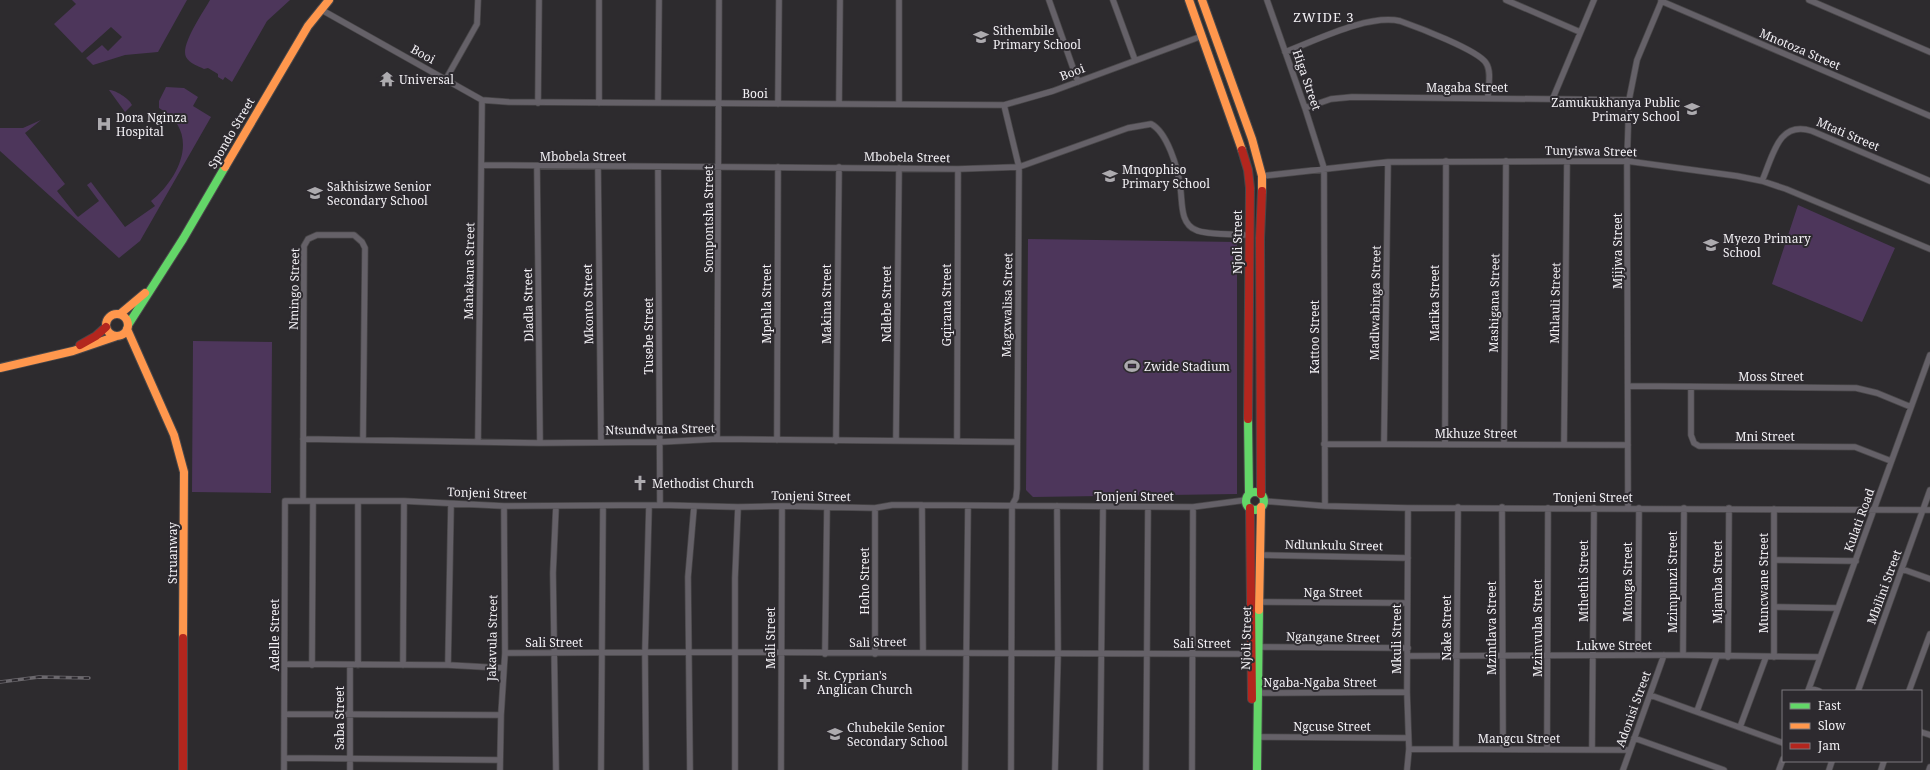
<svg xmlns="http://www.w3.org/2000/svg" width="1930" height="770" font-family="'Noto Serif',serif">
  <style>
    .green { fill: #4d365b }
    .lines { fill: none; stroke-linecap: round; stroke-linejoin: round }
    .street-casing { stroke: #494749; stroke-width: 7 }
    .fast-casing { stroke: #494749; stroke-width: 10 }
    .slow-casing { stroke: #494749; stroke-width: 10 }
    .jam-casing { stroke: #494749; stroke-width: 10 }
    .street { stroke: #656168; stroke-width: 5.5 }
    .fast { stroke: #63d668; stroke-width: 8 }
    .slow { stroke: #ff974d; stroke-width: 8 }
    .jam { stroke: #b3261e; stroke-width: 8 }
    .rail-casing { stroke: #6b686d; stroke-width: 3.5 }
    .rail { stroke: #2d2a2f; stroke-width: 2; stroke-dasharray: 6; stroke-linecap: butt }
    .labels { text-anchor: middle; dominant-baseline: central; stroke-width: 4; stroke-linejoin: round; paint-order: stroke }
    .poi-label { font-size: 12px; fill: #f2f0f4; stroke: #2d2a2f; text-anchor: start }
    .street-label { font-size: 12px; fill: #f2f0f4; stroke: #2d2a2f }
    .neighbourhood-label { font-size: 13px; letter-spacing: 1px; fill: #f2f0f4; stroke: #2d2a2f }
  </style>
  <rect width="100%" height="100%" fill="#2d2b2e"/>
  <path class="green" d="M 72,0 L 187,0 L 158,52 L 125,55 L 93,65 L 86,58 L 102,45 L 108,51 L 122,37 L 111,27 L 82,53 L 54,24 L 76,4 Z
    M 210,0 L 290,0 L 267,21 L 232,82 L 225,77 L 223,80 L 218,77 L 218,74 L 208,68 L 204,69 C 198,66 189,63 186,57 C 180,45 204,11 210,0 Z
    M 166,87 L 184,88 L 198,97 L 193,106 L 211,117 L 140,241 L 119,258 L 0,151 L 0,128 L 23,128 L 41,120 L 25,133 L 65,184 L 57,191 L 76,215 L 78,217 L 99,201 L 87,185 L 91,182 L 125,227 L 155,206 L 151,201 C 181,177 201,131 159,108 L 159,101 Z
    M 109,90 C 115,90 129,98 132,105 L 125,112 Z
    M 1798,205 L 1895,248 L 1862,322 L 1772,284 Z
    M 1028,239 L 1237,242 L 1237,494 L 1033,497 L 1026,490 Z
    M 193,341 L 272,342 L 271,493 L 192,492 Z"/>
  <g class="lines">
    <g class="street-casing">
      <path id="street" d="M 1049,0 L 1078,82
        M 1113,0 L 1135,60
        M 1267,0 L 1305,108 L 1324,168 L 1325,506
        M 1506,0 L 1580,32
        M 1809,0 L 1930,52
        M 1661,1 L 1930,116
        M 320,9 L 482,100 L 509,102 L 1004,105 L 1053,91 L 1202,36
        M 1285,52 C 1317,40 1368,14 1400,21 C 1417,27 1478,50 1486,63 C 1492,72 1488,87 1488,97
        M 446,79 L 477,24 L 478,0
        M 1553,98 L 1594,0
        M 538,103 L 539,0
        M 599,103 L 599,0
        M 658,103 L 659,0
        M 899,103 L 899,0
        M 778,104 L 779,0
        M 839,104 L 840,0
        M 1004,105 L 1019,167 L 1017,489 L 1016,498 L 1012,505 L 1011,770
        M 1305,108 L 1331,99 L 1352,97 L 1629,100
        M 482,165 L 958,169 L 1019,167 L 1128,128 L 1151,124 C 1167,132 1178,168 1180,186 C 1183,201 1179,223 1196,230 C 1205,235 1236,234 1248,235
        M 537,167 L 540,443
        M 598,167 L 601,442
        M 658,167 L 660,505
        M 1262,176 L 1388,162 L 1627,161 L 1737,176 L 1762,181 L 1786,189 L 1930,249
        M 1762,181 C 1773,156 1778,120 1812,131 L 1930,181
        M 1628,386 L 1856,388 L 1877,393 L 1911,407
        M 1691,387 L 1691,435 L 1694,443 L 1699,446 L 1855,447 L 1891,461
        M 303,439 L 540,443 L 660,442 L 717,439 L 1017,442
        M 717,439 L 719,0
        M 777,440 L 778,167
        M 836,441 L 839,167
        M 896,441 L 899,168
        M 957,441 L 958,169
        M 478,442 L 482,100
        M 1324,444 L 1628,445
        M 1384,444 L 1388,162
        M 1445,444 L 1446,161
        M 1504,444 L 1506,161
        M 1564,445 L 1567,161
        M 303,501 L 304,246 L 308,239 L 317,235 L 354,235 L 362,242 L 365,248 L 363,440
        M 1264,501 L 1325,506 L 1408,508 L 1930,510
        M 922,505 L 923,652
        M 1502,507 L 1503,749
        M 1628,508 L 1627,161 L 1629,100 L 1637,60 L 1662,0
        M 1259,555 L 1408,558
        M 1774,560 L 1856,561
        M 1902,569 L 1930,579
        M 1259,602 L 1407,603
        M 1774,607 L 1837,608
        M 1257,647 L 1408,648
        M 505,653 L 688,652 L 1251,654
        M 825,654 L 827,507
        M 875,654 L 875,508
        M 1638,655 L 1639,508
        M 1683,655 L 1684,508
        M 1408,656 L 1683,655 L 1820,657
        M 1728,657 L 1729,508
        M 1774,657 L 1774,509
        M 285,664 L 448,665 L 503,668
        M 312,665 L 313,501
        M 358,665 L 358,501
        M 403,665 L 404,501
        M 448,665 L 451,504
        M 1809,688 L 1819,691
        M 1808,691 L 1930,355
        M 1858,691 L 1930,490
        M 1909,691 L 1930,634
        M 1258,693 L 1407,692
        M 1650,695 L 1783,743
        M 1697,711 L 1717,656
        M 285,714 L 501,715
        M 1740,727 L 1766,657
        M 1921,732 L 1930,735
        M 1257,737 L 1407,738
        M 1634,738 L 1724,770
        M 1409,749 L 1630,750
        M 1456,749 L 1458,507
        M 1547,749 L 1548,508
        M 1592,750 L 1594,508
        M 284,758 L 500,760
        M 284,770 L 285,501 L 404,501 L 504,506 L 660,505 L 738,507 L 782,506 L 875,508 L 892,505 L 922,505 L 1193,507 L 1246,500
        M 350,770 L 350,666
        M 500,770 L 501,715 L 505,653 L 504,506
        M 556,770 L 553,573 L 556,506
        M 601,770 L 603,507
        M 646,770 L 645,653 L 649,506
        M 690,770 L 688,577 L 694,507
        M 735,770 L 735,578 L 738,507
        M 781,770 L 782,506
        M 965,770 L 968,506
        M 1055,770 L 1058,653 L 1057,506
        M 1100,770 L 1103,507
        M 1146,770 L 1148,507
        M 1192,770 L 1193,507
        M 1407,770 L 1409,749 L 1407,692 L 1408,508
        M 1623,770 L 1664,655
        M 1779,770 L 1783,759
        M 1829,770 L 1832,761
        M 1881,770 L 1884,761
        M 1929,770 L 1930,767"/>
    </g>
    <g class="fast-casing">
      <path id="fast" d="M 128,325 L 183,239 L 225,167
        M 1248,419 L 1249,494
        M1246 501a9 9 0 1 1 18 0a9 9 0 1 1-18 0Z
        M 1257,770 L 1259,610"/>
    </g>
    <g class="slow-casing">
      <path id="slow" d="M 1189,0 L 1242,150
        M 1202,0 L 1252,139 L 1262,176 L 1262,191
        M 225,167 L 308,26 L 329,0
        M106 325a11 11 0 1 1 22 0a11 11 0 1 1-22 0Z
        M 120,314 L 145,293
        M 127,329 L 174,435 L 184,472 L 183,638
        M 0,368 L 73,351 L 117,336
        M 1259,610 L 1261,507"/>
    </g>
    <g class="jam-casing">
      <path id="jam" d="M 1242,150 L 1248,170 L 1250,188 L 1248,419
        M 80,345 L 96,336 L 106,327
        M 1261,494 L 1260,238 L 1262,191
        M 1250,508 L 1252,699
        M 183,770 L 183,638"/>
    </g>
    <use href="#street" class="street"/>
    <use href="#fast" class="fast"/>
    <use href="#slow" class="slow"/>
    <use href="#jam" class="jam"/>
    <g class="rail-casing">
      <path id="rail" d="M 0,682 L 39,677 L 89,678"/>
    </g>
    <use href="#rail" class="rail"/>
  </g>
  <defs>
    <g id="school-bare" transform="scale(1.2)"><path d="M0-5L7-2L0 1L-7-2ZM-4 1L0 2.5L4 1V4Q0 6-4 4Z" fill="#adabaf" stroke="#2d2a2f" stroke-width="2.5" paint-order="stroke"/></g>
    <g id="temple-bare" transform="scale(1.2)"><path d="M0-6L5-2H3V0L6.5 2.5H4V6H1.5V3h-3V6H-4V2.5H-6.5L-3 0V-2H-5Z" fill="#adabaf" stroke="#2d2a2f" stroke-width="2.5" paint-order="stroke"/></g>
    <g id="hospital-bare" transform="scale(1.2)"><path d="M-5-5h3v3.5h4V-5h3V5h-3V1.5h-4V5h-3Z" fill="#adabaf" stroke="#2d2a2f" stroke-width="2.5" paint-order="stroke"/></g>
    <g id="stadium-bare" transform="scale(1.2)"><path d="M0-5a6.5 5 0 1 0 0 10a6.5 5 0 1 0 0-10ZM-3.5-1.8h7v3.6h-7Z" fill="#adabaf" stroke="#2d2a2f" stroke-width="2.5" paint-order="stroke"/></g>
    <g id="church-bare" transform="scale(1.2)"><path d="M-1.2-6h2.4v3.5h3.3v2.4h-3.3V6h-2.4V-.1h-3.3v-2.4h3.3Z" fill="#adabaf" stroke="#2d2a2f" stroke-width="2.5" paint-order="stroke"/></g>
  </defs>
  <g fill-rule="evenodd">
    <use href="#school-bare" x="981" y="37"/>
    <use href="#temple-bare" x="387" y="79"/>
    <use href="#school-bare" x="1692" y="109"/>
    <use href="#hospital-bare" x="104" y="124"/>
    <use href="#school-bare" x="1110" y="176"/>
    <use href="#school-bare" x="315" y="193"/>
    <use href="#school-bare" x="1711" y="245"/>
    <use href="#stadium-bare" x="1132" y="366"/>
    <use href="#church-bare" x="640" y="483"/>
    <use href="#church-bare" x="805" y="682"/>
    <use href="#school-bare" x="835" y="734"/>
  </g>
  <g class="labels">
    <g class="poi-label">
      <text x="993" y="30">Sithembile<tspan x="993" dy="14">Primary School</tspan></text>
      <text x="399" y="79">Universal</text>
      <text x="1680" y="102" text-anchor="end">Zamukukhanya Public<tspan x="1680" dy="14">Primary School</tspan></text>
      <text x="116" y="117">Dora Nginza<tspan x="116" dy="14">Hospital</tspan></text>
      <text x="1122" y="169">Mnqophiso<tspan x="1122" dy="14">Primary School</tspan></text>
      <text x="327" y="186">Sakhisizwe Senior<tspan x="327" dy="14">Secondary School</tspan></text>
      <text x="1723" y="238">Myezo Primary<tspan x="1723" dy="14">School</tspan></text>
      <text x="1144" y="366">Zwide Stadium</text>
      <text x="652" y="483">Methodist Church</text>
      <text x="817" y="675">St. Cyprian's<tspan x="817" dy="14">Anglican Church</tspan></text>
      <text x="847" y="727">Chubekile Senior<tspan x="847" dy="14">Secondary School</tspan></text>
    </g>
    <g class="street-label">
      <text transform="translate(1800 49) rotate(23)">Mnotoza Street</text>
      <text transform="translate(423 54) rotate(29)">Booi</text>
      <text transform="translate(1072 72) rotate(-21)">Booi</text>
      <text transform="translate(1307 80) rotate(71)">Higa Street</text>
      <text x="1467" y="87">Magaba Street</text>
      <text x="755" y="93">Booi</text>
      <text transform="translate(231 133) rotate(-60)">Spondo Street</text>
      <text transform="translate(1848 134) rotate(23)">Mtati Street</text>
      <text transform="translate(1591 151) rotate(1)">Tunyiswa Street</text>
      <text x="583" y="156">Mbobela Street</text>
      <text transform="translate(907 157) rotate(1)">Mbobela Street</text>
      <text transform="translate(708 219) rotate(-90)">Sompontsha Street</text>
      <text transform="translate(1237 242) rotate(-90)">Njoli Street</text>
      <text transform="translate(1617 251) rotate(-90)">Mjijwa Street</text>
      <text transform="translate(469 271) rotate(-89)">Mahakana Street</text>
      <text transform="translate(294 289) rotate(-89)">Nmingo Street</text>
      <text transform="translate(1375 303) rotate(-89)">Madlwabinga Street</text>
      <text transform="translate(1434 303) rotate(-90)">Matika Street</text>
      <text transform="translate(1494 303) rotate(-89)">Mashigana Street</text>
      <text transform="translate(1555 303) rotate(-89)">Mhlauli Street</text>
      <text transform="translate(588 304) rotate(-91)">Mkonto Street</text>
      <text transform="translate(766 304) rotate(-90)">Mpehla Street</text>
      <text transform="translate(826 304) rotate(-90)">Makina Street</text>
      <text transform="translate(886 304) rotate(-90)">Ndlebe Street</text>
      <text transform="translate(528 305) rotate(-91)">Dladla Street</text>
      <text transform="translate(946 305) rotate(-90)">Gqirana Street</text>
      <text transform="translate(1007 305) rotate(-89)">Magxwalisa Street</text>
      <text transform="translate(648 336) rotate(-90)">Tusebe Street</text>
      <text transform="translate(1314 337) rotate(-90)">Kattoo Street</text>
      <text x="1771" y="376">Moss Street</text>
      <text transform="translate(660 429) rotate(-1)">Ntsundwana Street</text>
      <text x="1476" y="433">Mkhuze Street</text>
      <text x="1765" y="436">Mni Street</text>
      <text transform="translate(487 493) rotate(2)">Tonjeni Street</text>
      <text transform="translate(811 496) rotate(1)">Tonjeni Street</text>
      <text x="1134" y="496">Tonjeni Street</text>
      <text x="1593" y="497">Tonjeni Street</text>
      <text transform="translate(1859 520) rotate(-70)">Kulati Road</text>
      <text transform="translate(1334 545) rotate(1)">Ndlunkulu Street</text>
      <text transform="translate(172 553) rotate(-90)">Struanway</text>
      <text transform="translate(864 581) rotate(-90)">Hoho Street</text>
      <text transform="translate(1583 581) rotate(-90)">Mthethi Street</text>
      <text transform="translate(1627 582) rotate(-90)">Mtonga Street</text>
      <text transform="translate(1672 582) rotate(-90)">Mzimpunzi Street</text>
      <text transform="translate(1717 582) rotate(-90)">Mjamba Street</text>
      <text transform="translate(1763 583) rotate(-90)">Muncwane Street</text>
      <text transform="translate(1884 587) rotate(-70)">Mbilini Street</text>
      <text x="1333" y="592">Nga Street</text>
      <text transform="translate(1446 628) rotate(-90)">Nake Street</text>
      <text transform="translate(1491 628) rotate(-90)">Mzintlava Street</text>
      <text transform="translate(1537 628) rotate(-90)">Mzimvuba Street</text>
      <text transform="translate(274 635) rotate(-90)">Adelle Street</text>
      <text transform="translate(1333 637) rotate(1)">Ngangane Street</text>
      <text transform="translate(492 638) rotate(-89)">Jakavula Street</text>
      <text transform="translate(770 638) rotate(-90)">Mali Street</text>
      <text transform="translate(1246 638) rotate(-89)">Njoli Street</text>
      <text transform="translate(1396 639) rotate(-90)">Mkuli Street</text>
      <text x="554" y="642">Sali Street</text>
      <text transform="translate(878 642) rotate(-1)">Sali Street</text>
      <text x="1202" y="643">Sali Street</text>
      <text x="1614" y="645">Lukwe Street</text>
      <text x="1320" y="682">Ngaba-Ngaba Street</text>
      <text transform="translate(1633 709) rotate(-70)">Adonisi Street</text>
      <text transform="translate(339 718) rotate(-90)">Saba Street</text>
      <text x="1332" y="726">Ngcuse Street</text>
      <text x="1519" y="738">Mangcu Street</text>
    </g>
    <g class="neighbourhood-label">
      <text x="1324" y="17">ZWIDE 3</text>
    </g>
  </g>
  <rect x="1782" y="690" width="140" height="72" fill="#2d2a2f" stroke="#7c797e"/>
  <rect x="1790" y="703" width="20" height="6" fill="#63d668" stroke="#7c797e"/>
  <text x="1818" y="710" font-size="12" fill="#f2f0f4">Fast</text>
  <rect x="1790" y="723" width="20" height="6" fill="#ff974d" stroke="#7c797e"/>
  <text x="1818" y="730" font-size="12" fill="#f2f0f4">Slow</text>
  <rect x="1790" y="743" width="20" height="6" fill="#b3261e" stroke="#7c797e"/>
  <text x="1818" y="750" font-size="12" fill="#f2f0f4">Jam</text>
</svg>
